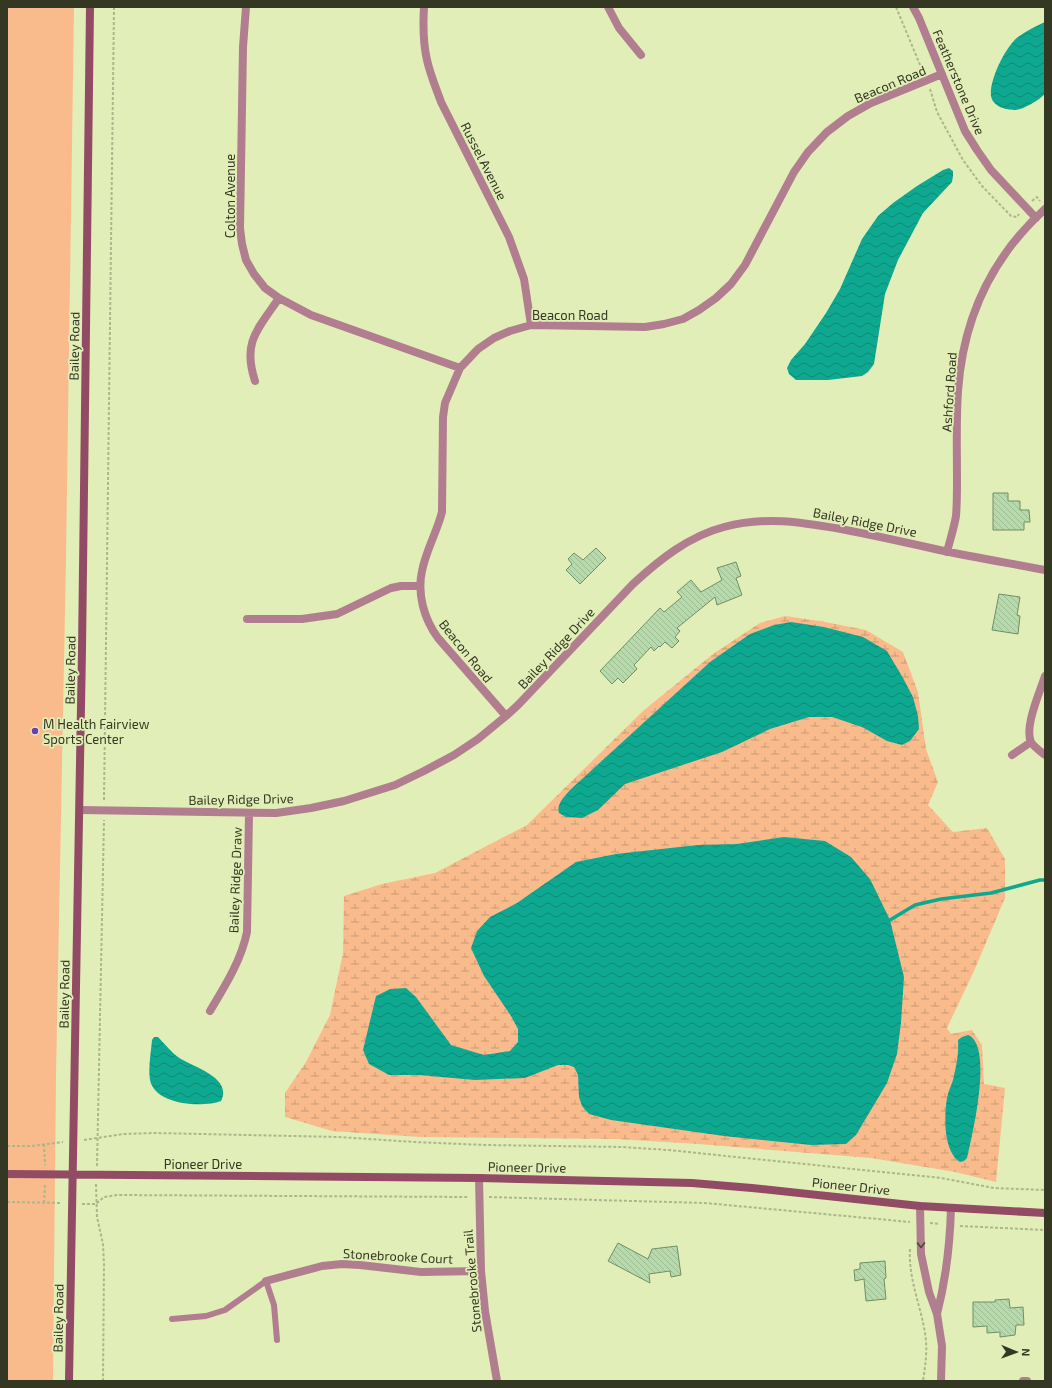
<svg xmlns="http://www.w3.org/2000/svg" width="1052" height="1388" font-family="'Exo 2',sans-serif">
  <style>
    .grass { fill: #fabb8c }
    .wetland { fill: url(#wetland-marsh) }
    .water { fill: url(#water-waves) }
    .lines { fill: none; stroke-linecap: round; stroke-linejoin: round }
    .stream { stroke: #0ea890; stroke-width: 3.5 }
    .building { fill: url(#building-back-hatch); stroke: #6f8f64 }
    .path { stroke: #adb68a; stroke-width: 2; stroke-dasharray: 3 2; stroke-linecap: butt }
    .lane { stroke: #b17e8f; stroke-width: 6 }
    .street { stroke: #b17e8f; stroke-width: 8 }
    .secondary { stroke: #924b65; stroke-width: 8 }
    .oneway { stroke: #4d4639 }
    .poi-dot { fill: #6c3cb4; stroke: #e2eeb7; stroke-width: 1.5 }
    .labels { text-anchor: middle; dominant-baseline: central; stroke-width: 3.5; stroke-linejoin: round; paint-order: stroke }
    .street-label { font-size: 13px; fill: #343823; stroke: #e2eeb7 }
    .poi-label { font-size: 13px; fill: #343823; stroke: #e2eeb7; text-anchor: start }
  </style>
  <defs>
    <pattern id="wetland-marsh" width="20" height="14" patternUnits="userSpaceOnUse"><rect width="20" height="14" fill="#fabb8c"/><path d="M1 5h8M5 5V1M11 12h8M15 12V8" fill="none" stroke="#cb9972"/></pattern>
    <pattern id="water-waves" width="16" height="10" patternUnits="userSpaceOnUse"><rect width="16" height="10" fill="#0ea890"/><path d="M0 5q4-4 8 0t8 0" fill="none" stroke="#0e8a75"/></pattern>
    <pattern id="building-back-hatch" width="6" height="6" patternUnits="userSpaceOnUse"><rect width="6" height="6" fill="#b7daac"/><path d="M-1 5l2 2M0 0l6 6M5-1l2 2" fill="none" stroke="#9ebc94"/></pattern>
  </defs>
  <rect width="100%" height="100%" fill="#e2eeb7"/>
  <path class="grass" d="M 7,7 L 74,7 L 66,559 L 56,1077 L 53,1381 L 7,1381 Z"/>
  <path class="wetland" d="M 785,616 L 820,621 L 866,630 L 903,652 L 918,692 L 926,749 L 938,782 L 928,805 L 953,832 L 987,828 L 1005,859 L 1005,898 L 974,971 L 947,1028 L 951,1034 L 972,1030 L 982,1045 L 984,1084 L 1005,1088 L 996,1182 L 955,1172 L 871,1158 L 698,1144 L 616,1139 L 420,1137 L 332,1131 L 285,1117 L 285,1093 L 306,1062 L 330,1015 L 343,953 L 344,896 L 382,884 L 435,873 L 527,825 L 643,711 L 713,654 L 760,623 Z"/>
  <path class="water" d="M 1045,22 L 1045,94 C 1039,100 1024,109 1016,110 C 1006,110 993,107 991,96 C 989,80 1006,46 1018,37 C 1026,31 1036,26 1045,22 Z
    M 949,168 L 953,171 L 953,176 L 952,182 L 923,213 L 898,260 L 885,294 L 874,364 L 868,372 L 862,376 L 828,380 L 796,380 L 789,374 L 787,368 L 791,360 L 805,344 L 826,313 L 840,289 L 862,239 L 878,216 L 893,203 L 917,186 L 943,170 Z
    M 791,622 L 824,627 L 863,637 L 887,651 L 903,678 L 913,697 L 918,716 L 919,729 L 910,741 L 902,745 L 887,741 L 862,727 L 832,717 L 809,717 L 770,729 L 722,752 L 625,784 L 598,810 L 582,818 L 566,817 L 559,813 C 556,804 565,796 570,790 L 710,662 L 750,634 L 774,625 Z
    M 784,837 L 825,841 L 851,857 L 870,879 L 890,920 L 904,977 L 901,1023 L 897,1054 L 887,1083 L 856,1135 L 846,1144 L 811,1145 L 724,1136 L 611,1120 L 589,1114 L 582,1106 L 579,1097 L 578,1075 L 574,1067 L 568,1065 L 558,1065 L 525,1078 L 475,1080 L 419,1075 L 389,1075 L 369,1064 L 363,1050 L 376,996 L 390,989 L 406,988 L 416,997 L 451,1045 L 484,1055 L 510,1051 L 518,1042 L 518,1029 L 511,1016 L 484,976 L 471,948 L 477,931 L 490,917 L 517,903 L 576,862 L 616,854 L 652,850 L 698,845 L 737,844 Z
    M 968,1035 C 994,1045 972,1136 967,1158 L 964,1161 L 960,1162 C 943,1151 944,1116 947,1098 C 948,1092 951,1086 953,1080 C 956,1068 959,1054 958,1040 L 962,1037 Z
    M 154,1037 L 158,1037 C 165,1044 171,1052 178,1057 C 192,1067 233,1077 221,1101 C 202,1108 155,1105 150,1080 C 148,1068 151,1052 152,1040 Z"/>
  <g class="lines">
    <path class="stream" d="M 890,920 L 915,905 L 941,899 L 991,893 L 1040,880 L 1045,880"/>
  </g>
  <path class="building" d="M 993,493 L 1008,493 L 1008,501 L 1020,501 L 1020,510 L 1029,510 L 1030,522 L 1024,522 L 1024,530 L 993,530 Z
    M 596,548 L 606,558 L 580,584 L 566,570 L 572,564 L 568,559 L 574,553 L 583,560 Z
    M 736,562 L 741,576 L 736,578 L 742,595 L 717,605 L 715,597 L 677,628 L 680,631 L 675,637 L 679,641 L 672,648 L 665,642 L 660,647 L 659,646 L 654,651 L 651,647 L 634,665 L 637,669 L 623,683 L 618,678 L 612,684 L 600,671 L 660,608 L 664,612 L 682,597 L 677,592 L 691,580 L 701,592 L 722,580 L 717,568 Z
    M 999,594 L 1020,597 L 1017,615 L 1020,616 L 1018,634 L 992,630 Z
    M 618,1243 L 648,1259 L 652,1249 L 677,1246 L 681,1275 L 671,1277 L 670,1271 L 649,1274 L 650,1283 L 608,1261 Z
    M 885,1261 L 886,1278 L 884,1279 L 886,1299 L 866,1301 L 864,1279 L 855,1281 L 854,1270 L 860,1269 L 860,1263 Z
    M 1009,1299 L 1010,1308 L 1023,1307 L 1024,1325 L 1016,1325 L 1015,1335 L 1000,1337 L 1000,1332 L 987,1333 L 987,1326 L 973,1327 L 973,1302 L 995,1302 L 995,1300 Z"/>
  <g class="lines">
    <path class="path" d="M 896,7 L 923,72
      M 930,89 L 937,112 L 963,160 L 982,186 L 1011,216 L 1017,217 L 1019,214
      M 1032,201 L 1037,197 L 1040,201
      M 104,800 L 114,7
      M 84,1140 L 124,1134 L 155,1133 L 339,1137 L 414,1142 L 486,1145 L 622,1147 L 668,1150 L 941,1178 L 994,1188 L 1045,1190
      M 44,1144 L 45,1165
      M 7,1146 L 32,1146 L 63,1142
      M 97,1166 L 104,820
      M 96,1184 L 97,1217 L 103,1244 L 104,1265 L 103,1381
      M 489,1197 L 705,1203 L 910,1222
      M 7,1202 L 62,1203
      M 44,1203 L 45,1184
      M 82,1204 L 96,1204 L 104,1197 L 117,1195 L 469,1197
      M 930,1223 L 940,1224
      M 960,1226 L 1045,1230
      M 910,1249 C 908,1281 923,1310 926,1341 C 927,1355 925,1367 923,1381"/>
    <path class="lane" d="M 172,1319 L 206,1316 L 225,1310 L 266,1281 L 274,1305 L 277,1340"/>
    <path class="street" d="M 246,7 L 243,47 L 240,228 L 242,244 L 246,260 L 254,274 L 265,288 L 279,298 L 311,315 L 460,368
      M 424,7 C 423,24 423,43 427,60 C 430,74 436,88 441,102 L 509,237 L 524,279 L 531,325
      M 608,7 L 619,28 L 641,55
      M 913,7 L 919,18 L 965,131 L 977,150 L 991,170 L 1036,218
      M 255,381 C 242,342 258,329 279,298
      M 947,552 C 950,540 954,528 956,516 C 957,504 957,492 957,480 C 957,450 956,420 958,391 C 963,319 991,258 1045,209
      M 247,619 L 302,619 L 337,614 L 391,588 L 401,586 L 420,586
      M 1045,676 C 1040,692 1024,727 1031,742 C 1034,747 1040,751 1045,755
      M 506,716 L 438,638 C 424,619 417,594 422,571 C 426,550 437,532 442,512 L 443,417 L 445,403 L 460,368 L 478,349 L 494,338 L 510,331 L 531,325 L 645,327 L 664,324 L 683,319 L 699,310 L 716,298 L 731,284 L 745,265 L 794,172 L 808,152 L 827,132 L 848,116 L 871,103 L 942,74
      M 1012,755 L 1031,742
      M 80,810 L 276,813 L 311,808 L 344,801 L 395,785 L 424,771 L 454,755 L 478,739 L 506,716 L 518,705 L 633,584 C 659,560 689,536 724,527 C 765,516 800,522 841,529 C 872,535 904,542 935,549 C 972,557 1008,563 1045,570
      M 210,1011 C 225,986 241,961 247,932 L 249,813
      M 479,1178 L 481,1271 L 485,1311 L 497,1381
      M 920,1206 L 921,1254 L 929,1292 L 937,1314 L 942,1346 L 941,1381
      M 266,1281 L 322,1266 L 342,1264 L 360,1265 L 421,1272 L 481,1271
      M 937,1314 C 946,1279 950,1244 951,1208
      M 1023,1381 L 1027,1381"/>
    <path class="secondary" d="M 7,1174 L 479,1178 L 692,1183 L 752,1188 L 920,1206 L 1045,1213
      M 69,1381 L 82,650 L 90,7"/>
  </g>
  <defs><path id="oneway-chevron" d="M-2-3.5L2.5 0L-2 3.5" fill="none" stroke-width="1.6" stroke-linecap="round" stroke-linejoin="round"/></defs>
  <use class="oneway" href="#oneway-chevron" transform="translate(921 1245) rotate(89)"/>
  <circle class="poi-dot" cx="35" cy="731" r="4"/>
  <g class="labels">
    <g class="street-label">
      <text transform="translate(959 82) rotate(67)">Featherstone Drive</text>
      <text transform="translate(890 84) rotate(-23)">Beacon Road</text>
      <text transform="translate(484 161) rotate(63)">Russel Avenue</text>
      <text transform="translate(230 196) rotate(-90)">Colton Avenue</text>
      <text x="570" y="315">Beacon Road</text>
      <text transform="translate(74 346) rotate(-89)">Bailey Road</text>
      <text transform="translate(949 392) rotate(-86)">Ashford Road</text>
      <text transform="translate(865 522) rotate(11)">Bailey Ridge Drive</text>
      <text transform="translate(556 648) rotate(-47)">Bailey Ridge Drive</text>
      <text transform="translate(466 651) rotate(51)">Beacon Road</text>
      <text transform="translate(70 670) rotate(-89)">Bailey Road</text>
      <text transform="translate(241 799) rotate(-1)">Bailey Ridge Drive</text>
      <text transform="translate(235 880) rotate(-88)">Bailey Ridge Draw</text>
      <text transform="translate(64 994) rotate(-89)">Bailey Road</text>
      <text x="203" y="1164">Pioneer Drive</text>
      <text transform="translate(527 1167) rotate(1)">Pioneer Drive</text>
      <text transform="translate(851 1186) rotate(6)">Pioneer Drive</text>
      <text transform="translate(398 1256) rotate(3)">Stonebrooke Court</text>
      <text transform="translate(472 1281) rotate(-95)">Stonebrooke Trail</text>
      <text transform="translate(58 1318) rotate(-89)">Bailey Road</text>
    </g>
    <g class="poi-label">
      <text x="43" y="724">M Health Fairview<tspan x="43" dy="15">Sports Center</tspan></text>
    </g>
  </g>
  <rect width="1052" height="1388" fill="none" stroke="#343823" stroke-width="16"/>
  <g transform="translate(1016 1352) rotate(91)" stroke="#e2eeb7" stroke-width="3" paint-order="stroke">
  <path d="M0-3L7 15L0 10L-7 15Z" fill="#343823"/>
  <text y="-6" font-size="11" font-weight="bold" text-anchor="middle" fill="#343823">N</text>
  </g>
</svg>
